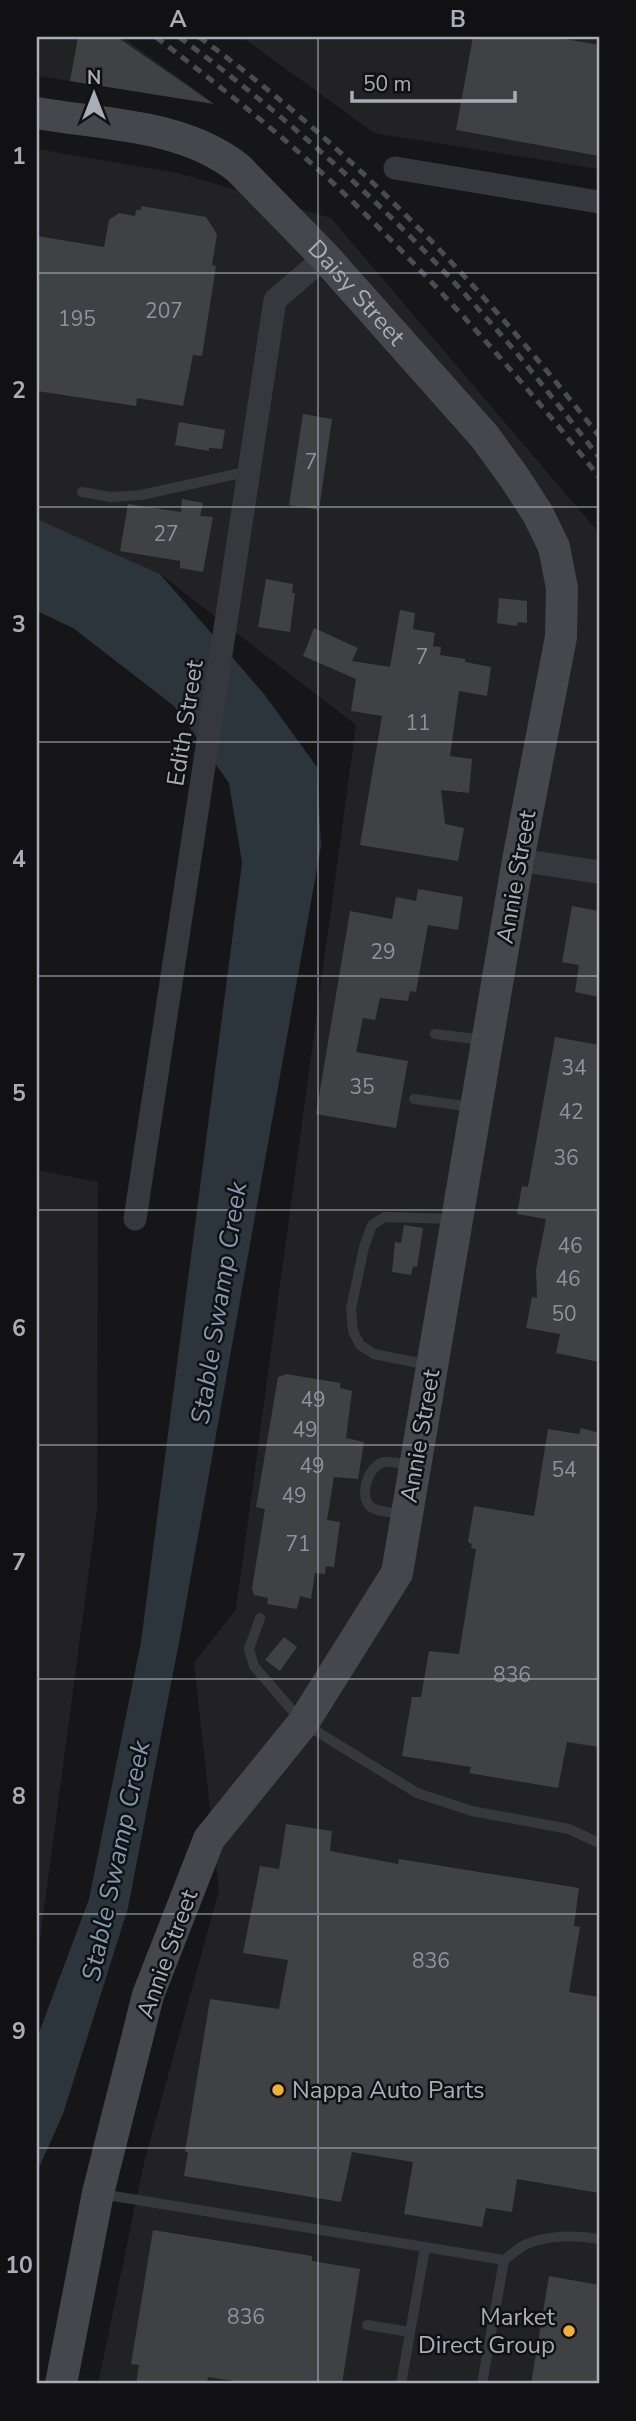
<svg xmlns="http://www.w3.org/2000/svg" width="636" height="2421" font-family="'Nunito Sans',sans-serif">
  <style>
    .built { fill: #222225 }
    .water { fill: #2c353c }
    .building { fill: #404145 }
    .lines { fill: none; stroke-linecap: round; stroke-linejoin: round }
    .lane { stroke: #37383d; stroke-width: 10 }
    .street { stroke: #37383d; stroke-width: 23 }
    .secondary { stroke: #45474d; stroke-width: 32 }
    .rail { stroke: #4a4c52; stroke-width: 5; stroke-dasharray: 9 7; stroke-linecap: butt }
    .grid { fill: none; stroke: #a8adb8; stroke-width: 2; stroke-opacity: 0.55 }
    .poi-dot { fill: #f2b134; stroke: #111113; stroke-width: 2.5 }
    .labels { text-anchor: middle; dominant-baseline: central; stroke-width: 5; stroke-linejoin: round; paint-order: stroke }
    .number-label { font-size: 21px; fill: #8e929b }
    .street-label { font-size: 24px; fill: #a8adb8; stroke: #111113 }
    .poi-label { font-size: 24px; fill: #a8adb8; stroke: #111113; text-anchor: start }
    .water-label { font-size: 26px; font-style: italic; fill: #7f9bb3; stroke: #111113 }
    .neatline { fill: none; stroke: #a8adb8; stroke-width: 2.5 }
    .grid-label { font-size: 23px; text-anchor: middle; font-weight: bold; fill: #a8adb8 }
  </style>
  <rect width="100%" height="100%" fill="#161618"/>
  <path class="built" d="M 37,37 L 122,37 L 204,96 L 203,102 L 37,76 Z
    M 242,37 L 599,37 L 599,169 L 374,133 Z
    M 37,149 L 178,173 L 331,218 L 599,533 L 599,2384 L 98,2384 L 144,2163 L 219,1890 L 194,1663 L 236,1609 L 356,725 L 160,574 L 37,519 Z
    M 37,1170 L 98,1182 L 97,1510 L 37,1962 Z"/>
  <path class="water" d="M 37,519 L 160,574 L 264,694 L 317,767 L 321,846 L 180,1637 L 128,1908 L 63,2114 L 37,2172 L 37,2038 L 89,1899 L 141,1642 L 242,863 L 229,783 L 174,706 L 73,628 L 37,611 Z"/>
  <path class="building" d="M 78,37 L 117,37 L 214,104 L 70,81 Z
    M 473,37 L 554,37 L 599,45 L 599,156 L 456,130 Z
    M 141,206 L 206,217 L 217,234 L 212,265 L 216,266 L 202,356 L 193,355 L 183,406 L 137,398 L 136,406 L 37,391 L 37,236 L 104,247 L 109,220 L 119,213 L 135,216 L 136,210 L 141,210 Z
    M 303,414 L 332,419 L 319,510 L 289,505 Z
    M 179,422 L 225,430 L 222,449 L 209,448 L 209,451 L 175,445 Z
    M 182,499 L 203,503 L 200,516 L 213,517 L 203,572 L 180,568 L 180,561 L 120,551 L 128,504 L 181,512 Z
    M 266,579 L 293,584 L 292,593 L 295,593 L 290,632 L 258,627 Z
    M 499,598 L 527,601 L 527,623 L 518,622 L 517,626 L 497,623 Z
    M 400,610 L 415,613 L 413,629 L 435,633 L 433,646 L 441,647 L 440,655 L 465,659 L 465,662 L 491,667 L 487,696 L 459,691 L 450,756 L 472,759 L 469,793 L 441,790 L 445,824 L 464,828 L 458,861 L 360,845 L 382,716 L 351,711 L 356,679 L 303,656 L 314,628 L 358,648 L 352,661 L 390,667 Z
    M 418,889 L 463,897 L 458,930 L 428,925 L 416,992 L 410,991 L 408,1001 L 380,998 L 375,1020 L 363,1018 L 356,1052 L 408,1061 L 396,1128 L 316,1114 L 350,911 L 392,919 L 396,897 L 416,901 Z
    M 572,906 L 599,911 L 599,997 L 575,992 L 579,965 L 562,962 Z
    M 555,1037 L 599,1045 L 599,1362 L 556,1353 L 560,1334 L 526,1328 L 532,1297 L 537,1298 L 536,1270 L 546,1219 L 517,1214 L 522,1186 L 528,1187 Z
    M 404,1225 L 423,1228 L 417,1267 L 413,1266 L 411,1275 L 392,1272 L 395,1242 L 401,1243 Z
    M 286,1374 L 340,1383 L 340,1388 L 352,1391 L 346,1438 L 364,1442 L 358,1479 L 334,1477 L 327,1520 L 340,1522 L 334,1567 L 326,1566 L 325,1574 L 315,1573 L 311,1599 L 300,1596 L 297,1609 L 267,1604 L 268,1598 L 254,1595 L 252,1588 L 265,1509 L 256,1507 L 278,1377 Z
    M 581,1428 L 599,1433 L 599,1747 L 567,1742 L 558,1788 L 469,1773 L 471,1767 L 402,1756 L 412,1697 L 421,1697 L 429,1651 L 459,1654 L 476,1549 L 471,1548 L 472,1544 L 468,1542 L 474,1506 L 534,1516 L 548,1429 L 579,1434 Z
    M 284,1637 L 297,1647 L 280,1671 L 265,1660 Z
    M 286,1824 L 332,1831 L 330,1851 L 398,1864 L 399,1859 L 579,1888 L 574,1926 L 580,1927 L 569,1992 L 599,1997 L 599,2193 L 517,2179 L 512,2212 L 486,2208 L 482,2227 L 404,2214 L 413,2162 L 352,2152 L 341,2202 L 184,2176 L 188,2152 L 185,2152 L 210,1999 L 279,2009 L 288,1960 L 243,1953 L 260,1866 L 279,1869 Z
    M 153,2230 L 312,2256 L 312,2261 L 360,2269 L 342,2384 L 254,2384 L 208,2377 L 207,2384 L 136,2384 L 139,2365 L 131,2364 Z
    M 549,2276 L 599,2285 L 599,2384 L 531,2384 Z"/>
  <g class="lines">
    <path class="lane" d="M 82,492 L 111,497 L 141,495 L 250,471
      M 435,1034 L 484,1040
      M 414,1099 L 473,1107
      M 429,1365 L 374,1354 L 360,1345 L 353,1331 L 351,1309 L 364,1247 L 372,1225 L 385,1217 L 454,1219
      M 403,1514 C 394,1512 379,1513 371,1507 C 358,1497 368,1464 385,1462 C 393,1461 404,1465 412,1466
      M 260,1618 L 249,1649 L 254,1666 L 303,1723 L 417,1793 L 472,1811 L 569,1829 L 599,1843
      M 101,2194 L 504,2260
      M 367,2325 L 410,2332
      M 401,2384 L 425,2248
      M 482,2384 L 504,2260 C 511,2255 519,2247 527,2244 C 548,2235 577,2235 599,2239"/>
    <path class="street" d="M 395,168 L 599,202
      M 518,860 L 599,872
      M 135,1219 L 275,300 L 325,257"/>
    <path class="secondary" id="s1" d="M 37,113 C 104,125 183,124 238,168 L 325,257 L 485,437 L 514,477 L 538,514 L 554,547 L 562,588 L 561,637 L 518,860 L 397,1573 L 303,1723 L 209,1839 L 148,1995 L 98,2193 L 61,2384"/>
    <path class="rail" d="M 156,37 C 227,92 299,148 363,212 C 447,295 526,384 599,477
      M 179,37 C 299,125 412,230 509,344 C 540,381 569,419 599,457
      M 199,37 C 352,148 483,287 599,436"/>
  </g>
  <path class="grid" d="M 318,37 L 318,2384M 37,273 L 599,273M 37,507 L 599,507M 37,742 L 599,742M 37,976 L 599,976M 37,1210 L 599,1210M 37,1445 L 599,1445M 37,1679 L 599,1679M 37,1914 L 599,1914M 37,2148 L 599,2148"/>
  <g class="poi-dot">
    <circle cx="278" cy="2090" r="7"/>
    <circle cx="569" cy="2331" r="7"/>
  </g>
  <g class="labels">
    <g class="number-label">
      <text x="164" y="311">207</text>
      <text x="77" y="319">195</text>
      <text x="311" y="462">7</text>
      <text x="166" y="534">27</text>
      <text x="422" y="657">7</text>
      <text x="418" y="723">11</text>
      <text x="383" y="952">29</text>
      <text x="574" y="1068">34</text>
      <text x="362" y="1087">35</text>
      <text x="571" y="1112">42</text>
      <text x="566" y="1158">36</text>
      <text x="570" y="1246">46</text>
      <text x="568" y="1279">46</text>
      <text x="564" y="1314">50</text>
      <text x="313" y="1400">49</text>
      <text x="305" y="1430">49</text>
      <text x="312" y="1466">49</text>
      <text x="564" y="1470">54</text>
      <text x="294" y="1496">49</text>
      <text x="298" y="1544">71</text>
      <text x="512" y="1675">836</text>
      <text x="431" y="1961">836</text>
      <text x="246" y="2317">836</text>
    </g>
    <g class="street-label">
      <text stroke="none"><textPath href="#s1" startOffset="383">Daisy Street</textPath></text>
      <text transform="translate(185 723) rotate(-81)">Edith Street</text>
      <text transform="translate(516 877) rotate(-80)">Annie Street</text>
      <text transform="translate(420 1436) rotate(-80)">Annie Street</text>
      <text transform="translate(167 1954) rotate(-70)">Annie Street</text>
    </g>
    <g class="poi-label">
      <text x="292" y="2090">Nappa Auto Parts</text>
      <text x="555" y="2317" text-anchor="end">Market<tspan x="555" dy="28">Direct Group</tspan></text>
    </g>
    <g class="water-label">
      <text transform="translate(219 1303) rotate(-81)">Stable Swamp Creek</text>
      <text transform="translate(116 1861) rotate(-78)">Stable Swamp Creek</text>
    </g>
  </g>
  <rect width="636" height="2421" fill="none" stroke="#111113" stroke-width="77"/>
  <g transform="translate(94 94)" stroke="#111113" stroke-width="5" paint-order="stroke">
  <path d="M0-5L12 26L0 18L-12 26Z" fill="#a8adb8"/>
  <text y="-10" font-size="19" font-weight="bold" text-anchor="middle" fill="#a8adb8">N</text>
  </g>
  <path d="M352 91v10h163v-10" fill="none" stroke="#a8adb8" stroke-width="3.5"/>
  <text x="363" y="91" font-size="21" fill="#a8adb8" stroke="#111113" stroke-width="5" paint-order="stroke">50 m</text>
  <rect x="38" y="38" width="560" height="2344" class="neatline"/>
  <g class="grid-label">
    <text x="178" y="27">A</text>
    <text x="458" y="27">B</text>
    <text x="19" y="164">1</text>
    <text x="19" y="398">2</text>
    <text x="19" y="632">3</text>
    <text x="19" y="867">4</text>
    <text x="19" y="1101">5</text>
    <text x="19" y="1336">6</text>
    <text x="19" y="1570">7</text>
    <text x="19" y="1804">8</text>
    <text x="19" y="2039">9</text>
    <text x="19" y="2273">10</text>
  </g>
</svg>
